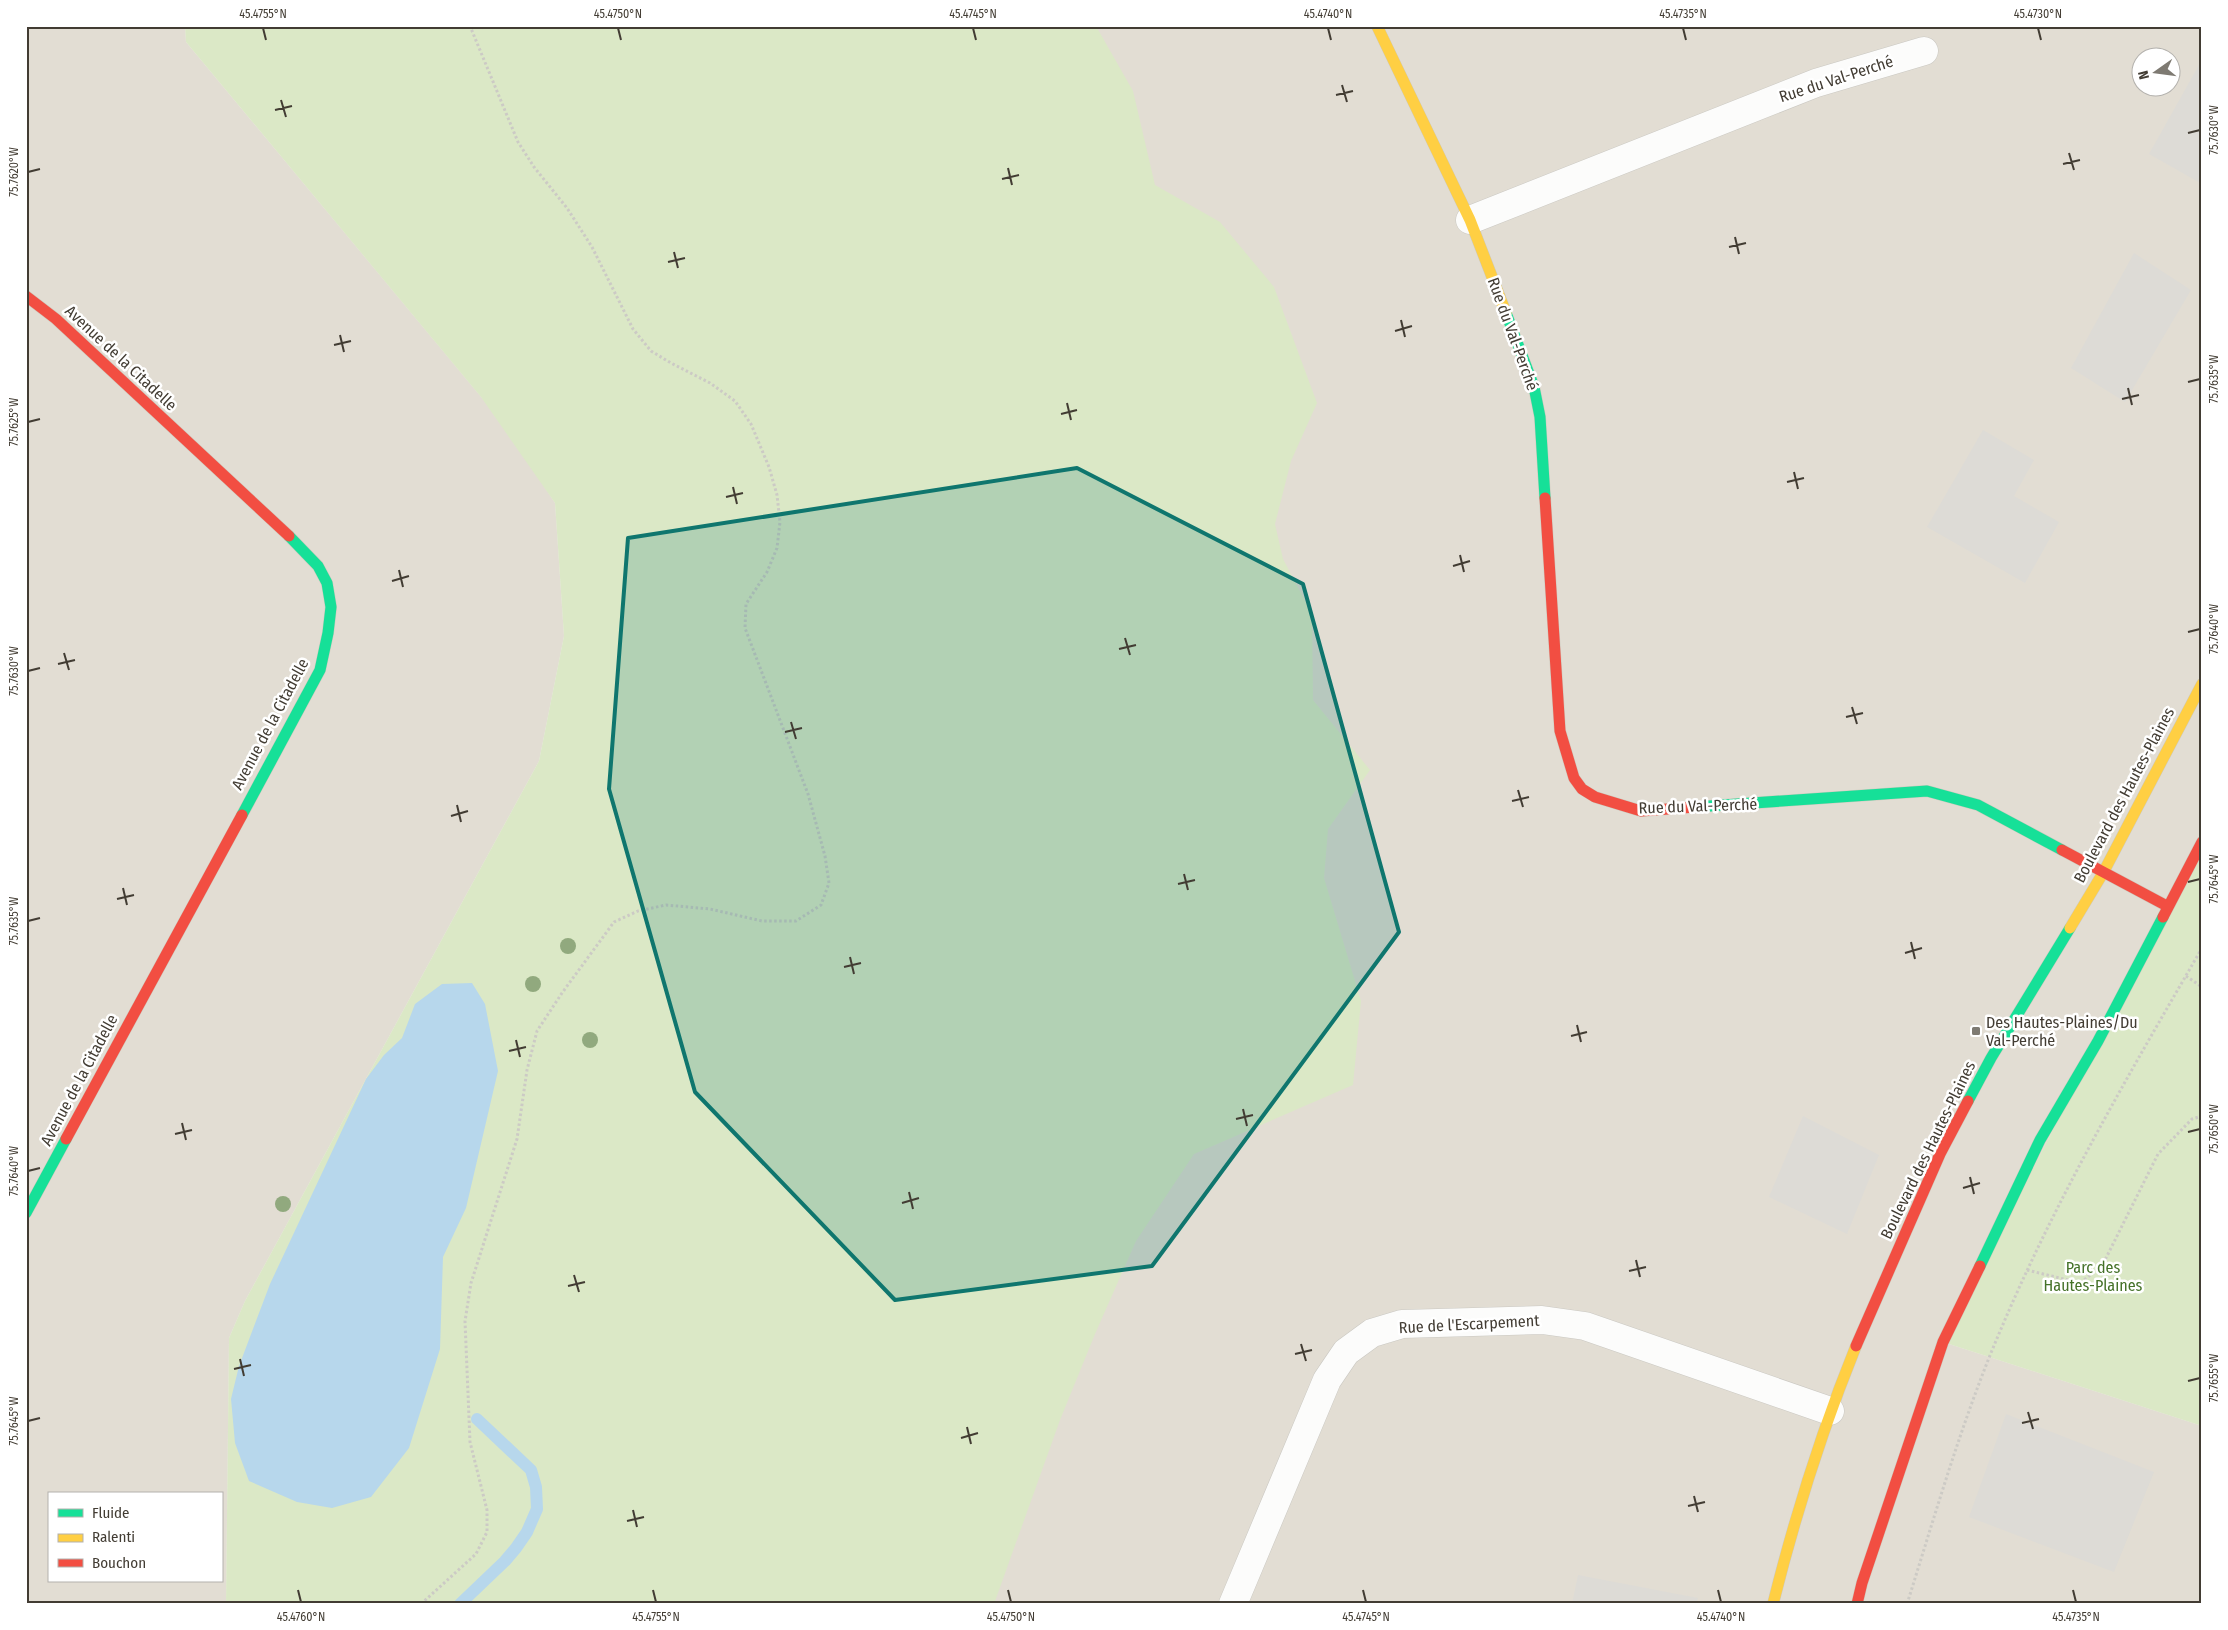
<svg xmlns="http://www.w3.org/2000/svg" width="2228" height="1630" font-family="'Fira Sans Condensed',sans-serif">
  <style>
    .residential { fill: #e2ddd3; fill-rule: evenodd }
    .green { fill: #dbe8c6 }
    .parking { fill: #dddbd6 }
    .water { fill: #b7d7ec }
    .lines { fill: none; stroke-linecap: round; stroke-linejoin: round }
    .stream { stroke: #b7d7ec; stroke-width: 12 }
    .street-casing { stroke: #cac8c2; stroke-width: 29 }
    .fast-casing { stroke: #cecabe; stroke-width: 12 }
    .slow-casing { stroke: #cecabe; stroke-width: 12 }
    .jam-casing { stroke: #cecabe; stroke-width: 12 }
    .path { stroke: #cccac5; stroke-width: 3; stroke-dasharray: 2.5 2.5; stroke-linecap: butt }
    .street { stroke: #fcfcfb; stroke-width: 28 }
    .fast { stroke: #16e098; stroke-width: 11 }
    .slow { stroke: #ffcf43; stroke-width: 11 }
    .jam { stroke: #f24e42; stroke-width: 11 }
    .tree { fill: #91a97e }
    .marked { fill: #0f766e; fill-opacity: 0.2; stroke: #0f766e; stroke-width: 4; stroke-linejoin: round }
    .ticks { fill: none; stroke: #423c33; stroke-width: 2 }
    .poi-dot { fill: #7e7a72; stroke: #fff; stroke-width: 2 }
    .labels { text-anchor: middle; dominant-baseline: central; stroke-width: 5; stroke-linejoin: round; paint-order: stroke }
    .street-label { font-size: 16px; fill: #423c33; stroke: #fff }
    .poi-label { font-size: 16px; fill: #423c33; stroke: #fff; text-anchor: start }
    .park-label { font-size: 16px; fill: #457229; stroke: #fff }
    .neatline { fill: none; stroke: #423c33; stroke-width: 2 }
    .ticks-label { font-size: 12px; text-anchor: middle; fill: #423c33 }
  </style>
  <rect width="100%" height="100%" fill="#eeece6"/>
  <path class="residential" d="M 26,26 L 185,26 L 186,42 L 502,422 L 555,503 L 564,636 L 539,761 L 245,1301 L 229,1338 L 226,1604 L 26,1604 ZM 49,1494 L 221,1494 L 221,1581 L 49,1581 Z
    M 1081,26 L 2202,26 L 2202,842 L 1943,1342 L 2202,1426 L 2202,1604 L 970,1604 ZM 2140,58 L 2170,58 L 2170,88 L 2140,88 Z"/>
  <path class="green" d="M 185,26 L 1096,26 L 1133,91 L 1155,185 L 1220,222 L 1274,287 L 1317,403 L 1291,461 L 1275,524 L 1283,559 L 1312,614 L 1313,700 L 1370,770 L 1328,829 L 1324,878 L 1361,1001 L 1353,1085 L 1194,1154 L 1136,1241 L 1095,1334 L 1060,1420 L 994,1604 L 226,1604 L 229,1338 L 245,1301 L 539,761 L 564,636 L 555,503 L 481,397 L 186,42 Z
    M 2202,842 L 2202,1426 L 1943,1342 Z"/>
  <path class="parking" d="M 2200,63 L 2202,64 L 2202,184 L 2149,154 Z
    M 2134,253 L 2191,290 L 2125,402 L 2071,368 Z
    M 1983,430 L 2034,460 L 2014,496 L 2059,522 L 2025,583 L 1927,527 Z
    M 1803,1116 L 1879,1155 L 1847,1234 L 1769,1197 Z
    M 2006,1414 L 2154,1472 L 2114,1572 L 1969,1517 Z
    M 1578,1575 L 1698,1598 L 1696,1604 L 1572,1604 Z"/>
  <path class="water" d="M 472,983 L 485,1004 L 498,1071 L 466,1208 L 443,1257 L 440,1349 L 409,1448 L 371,1497 L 332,1508 L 297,1502 L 249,1481 L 235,1443 L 231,1399 L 239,1366 L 270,1284 L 366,1079 L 384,1055 L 402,1038 L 415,1004 L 442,984 Z"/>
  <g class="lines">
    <path class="stream" d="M 460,1604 L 505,1561 L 516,1548 L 527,1532 L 537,1509 L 536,1487 L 531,1470 L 477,1419"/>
    <g class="street-casing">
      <path id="street" d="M 1470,220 L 1816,83 L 1924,51
        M 1233,1604 L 1327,1380 L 1346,1352 L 1372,1333 L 1402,1324 L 1542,1320 L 1585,1326 L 1830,1411"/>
    </g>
    <g class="fast-casing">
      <path id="fast" d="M 1506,313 L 1534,387 L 1540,417 L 1545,498
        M 1695,807 L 1927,791 L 1978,805 L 2062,850
        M 242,815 L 320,670 L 328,633 L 331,607 L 327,583 L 318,566 L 289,536
        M 1968,1101 L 1991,1058 L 2070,928
        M 26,1213 L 66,1139
        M 1980,1266 L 2040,1140 L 2098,1041 L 2163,917"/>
    </g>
    <g class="slow-casing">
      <path id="slow" d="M 1377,26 L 1470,220 L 1506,313
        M 2070,928 L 2103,873 L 2202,684
        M 1773,1604 C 1795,1516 1822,1430 1856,1346"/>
    </g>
    <g class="jam-casing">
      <path id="jam" d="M 26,296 L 56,319 L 289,536
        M 1545,498 L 1560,731 L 1574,778 L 1582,789 L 1595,797 L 1641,811 L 1695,807
        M 2062,850 L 2167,906
        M 2163,917 L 2202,842
        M 66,1139 L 242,815
        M 1856,1346 L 1940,1154 L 1968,1101
        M 1857,1604 L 1862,1583 L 1943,1342 L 1980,1266"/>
    </g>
    <path class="path" d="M 2186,976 L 2202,987
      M 2027,1270 L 2080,1283 L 2102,1266 L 2158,1154 L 2192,1119 L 2202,1116
      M 421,1604 L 476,1554 L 487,1532 L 487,1510 L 470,1442 L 465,1321 L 471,1283 L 517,1139 L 527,1070 L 537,1031 L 562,993 L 614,922 L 638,911 L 666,905 L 710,909 L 762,921 L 796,921 L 821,905 L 829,883 L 825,856 L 808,794 L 745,628 L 746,604 L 767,572 L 777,548 L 780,522 L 777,495 L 769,467 L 751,424 L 735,401 L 710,383 L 671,363 L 651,351 L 633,329 L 592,247 L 567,208 L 534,167 L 518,142 L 470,26
      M 1907,1604 C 1936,1512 1963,1417 2001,1329 C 2057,1197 2130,1072 2202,948"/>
    <use href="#street" class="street"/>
    <use href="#fast" class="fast"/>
    <use href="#slow" class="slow"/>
    <use href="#jam" class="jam"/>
  </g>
  <g class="tree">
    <circle cx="568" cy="946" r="8"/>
    <circle cx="533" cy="984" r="8"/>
    <circle cx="590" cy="1040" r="8"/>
    <circle cx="283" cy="1204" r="8"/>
  </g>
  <path class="marked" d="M 1077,468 L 1303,584 L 1399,932 L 1152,1266 L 895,1300 L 695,1092 L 609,789 L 628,538 Z"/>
  <path class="ticks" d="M 263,28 L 266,40M 618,28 L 621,40M 973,28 L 976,40M 1328,28 L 1331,40M 1683,28 L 1686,40M 2038,28 L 2041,40M 1342,85 L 1347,102M 1336,95 L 1353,91M 281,100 L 286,117M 275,110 L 292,106M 2188,133 L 2200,130M 2069,153 L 2074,170M 2063,164 L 2080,160M 1008,168 L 1012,185M 28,172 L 40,169M 1002,179 L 1019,175M 1735,237 L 1739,254M 1729,247 L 1746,243M 674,252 L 678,268M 668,262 L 685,258M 1401,320 L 1405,337M 1395,331 L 1412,326M 340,335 L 344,352M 334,345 L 351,341M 2188,382 L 2200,379M 2128,388 L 2132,405M 2122,399 L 2139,395M 1067,403 L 1071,420M 1061,414 L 1077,410M 28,422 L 40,419M 1794,472 L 1798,489M 1787,482 L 1804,478M 733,487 L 737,504M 726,497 L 743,493M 1460,555 L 1464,572M 1453,566 L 1470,561M 399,570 L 403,587M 392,581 L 409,576M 2188,632 L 2200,629M 1125,638 L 1130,655M 1119,649 L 1136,645M 64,653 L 69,670M 58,664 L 75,660M 28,671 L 40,668M 1852,707 L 1857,724M 1846,717 L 1863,713M 791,722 L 796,739M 785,732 L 802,728M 1518,790 L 1523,807M 1512,801 L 1529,797M 457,805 L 461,822M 451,816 L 468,811M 1184,874 L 1188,890M 2188,882 L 2200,879M 1178,884 L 1195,880M 123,888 L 127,905M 117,899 L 134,895M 28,921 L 40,918M 1911,942 L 1915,959M 1905,953 L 1922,948M 850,957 L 854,974M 844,967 L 861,963M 1577,1025 L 1581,1042M 1571,1036 L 1587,1032M 516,1040 L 520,1057M 509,1051 L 526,1047M 1243,1109 L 1247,1126M 1236,1119 L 1253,1115M 182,1123 L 186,1140M 2188,1132 L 2200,1129M 175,1134 L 192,1130M 28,1171 L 40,1168M 1970,1177 L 1974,1194M 1963,1188 L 1980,1183M 909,1192 L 913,1209M 902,1203 L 919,1198M 1636,1260 L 1640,1277M 1629,1271 L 1646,1267M 574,1275 L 579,1292M 568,1286 L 585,1282M 1301,1344 L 1306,1361M 1295,1354 L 1312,1350M 240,1359 L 244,1376M 234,1369 L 251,1365M 2188,1381 L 2200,1378M 2028,1412 L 2033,1429M 28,1421 L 40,1418M 2022,1423 L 2039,1419M 967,1427 L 971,1444M 961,1438 L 978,1433M 1694,1496 L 1698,1512M 1688,1506 L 1705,1502M 633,1510 L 637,1527M 627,1521 L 644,1517M 298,1590 L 301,1602M 653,1590 L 656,1602M 1008,1590 L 1011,1602M 1363,1590 L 1366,1602M 1718,1590 L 1721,1602M 2073,1590 L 2076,1602"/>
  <rect class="poi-dot" x="1971" y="1026" width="10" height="10" rx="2.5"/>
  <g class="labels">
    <g class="street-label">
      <text transform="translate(1836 79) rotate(-18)">Rue du Val-Perché</text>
      <text transform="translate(1513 334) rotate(70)">Rue du Val-Perché</text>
      <text transform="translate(121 358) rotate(43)">Avenue de la Citadelle</text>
      <text transform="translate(270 724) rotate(-62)">Avenue de la Citadelle</text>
      <text transform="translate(2124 795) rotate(-62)">Boulevard des Hautes-Plaines</text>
      <text transform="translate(1698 806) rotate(-2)">Rue du Val-Perché</text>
      <text transform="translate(79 1080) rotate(-62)">Avenue de la Citadelle</text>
      <text transform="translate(1928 1150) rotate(-64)">Boulevard des Hautes-Plaines</text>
      <text transform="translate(1469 1324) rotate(-3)">Rue de l'Escarpement</text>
    </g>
    <g class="poi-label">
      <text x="1986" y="1022">Des Hautes-Plaines/Du<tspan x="1986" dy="18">Val-Perché</tspan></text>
    </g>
    <g class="park-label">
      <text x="2093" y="1267">Parc des<tspan x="2093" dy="18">Hautes-Plaines</tspan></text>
    </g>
  </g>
  <rect width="2228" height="1630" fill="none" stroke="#ffffff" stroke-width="55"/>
  <rect x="48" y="1492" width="175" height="90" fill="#ffffff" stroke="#b3b1ad"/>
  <rect x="58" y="1509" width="25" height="8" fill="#16e098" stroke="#b3b1ad"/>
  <text x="92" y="1518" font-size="15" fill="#423c33">Fluide</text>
  <rect x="58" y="1534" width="25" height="8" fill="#ffcf43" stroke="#b3b1ad"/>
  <text x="92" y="1542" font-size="15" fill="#423c33">Ralenti</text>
  <rect x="58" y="1559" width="25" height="8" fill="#f24e42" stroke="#b3b1ad"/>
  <text x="92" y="1568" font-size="15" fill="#423c33">Bouchon</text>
  <g transform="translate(2156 72) rotate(256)"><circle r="24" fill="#ffffff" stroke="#b3b1ad"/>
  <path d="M0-4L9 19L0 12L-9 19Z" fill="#7e7a72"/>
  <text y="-8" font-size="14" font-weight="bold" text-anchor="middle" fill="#423c33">N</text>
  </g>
  <rect x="28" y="28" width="2172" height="1574" class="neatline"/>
  <g class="ticks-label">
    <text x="263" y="18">45.4755°N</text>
    <text x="618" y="18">45.4750°N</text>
    <text x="973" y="18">45.4745°N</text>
    <text x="1328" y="18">45.4740°N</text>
    <text x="1683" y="18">45.4735°N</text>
    <text x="2038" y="18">45.4730°N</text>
    <text transform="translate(2214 130) rotate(-90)" y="4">75.7630°W</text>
    <text transform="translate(14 172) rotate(-90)" y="4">75.7620°W</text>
    <text transform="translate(2214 379) rotate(-90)" y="4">75.7635°W</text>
    <text transform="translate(14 422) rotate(-90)" y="4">75.7625°W</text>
    <text transform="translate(2214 629) rotate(-90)" y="4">75.7640°W</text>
    <text transform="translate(14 671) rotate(-90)" y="4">75.7630°W</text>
    <text transform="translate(2214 879) rotate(-90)" y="4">75.7645°W</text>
    <text transform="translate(14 921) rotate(-90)" y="4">75.7635°W</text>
    <text transform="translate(2214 1129) rotate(-90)" y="4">75.7650°W</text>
    <text transform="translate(14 1171) rotate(-90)" y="4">75.7640°W</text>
    <text transform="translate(2214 1378) rotate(-90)" y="4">75.7655°W</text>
    <text transform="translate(14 1421) rotate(-90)" y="4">75.7645°W</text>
    <text x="301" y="1621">45.4760°N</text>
    <text x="656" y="1621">45.4755°N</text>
    <text x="1011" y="1621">45.4750°N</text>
    <text x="1366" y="1621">45.4745°N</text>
    <text x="1721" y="1621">45.4740°N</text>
    <text x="2076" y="1621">45.4735°N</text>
  </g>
</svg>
